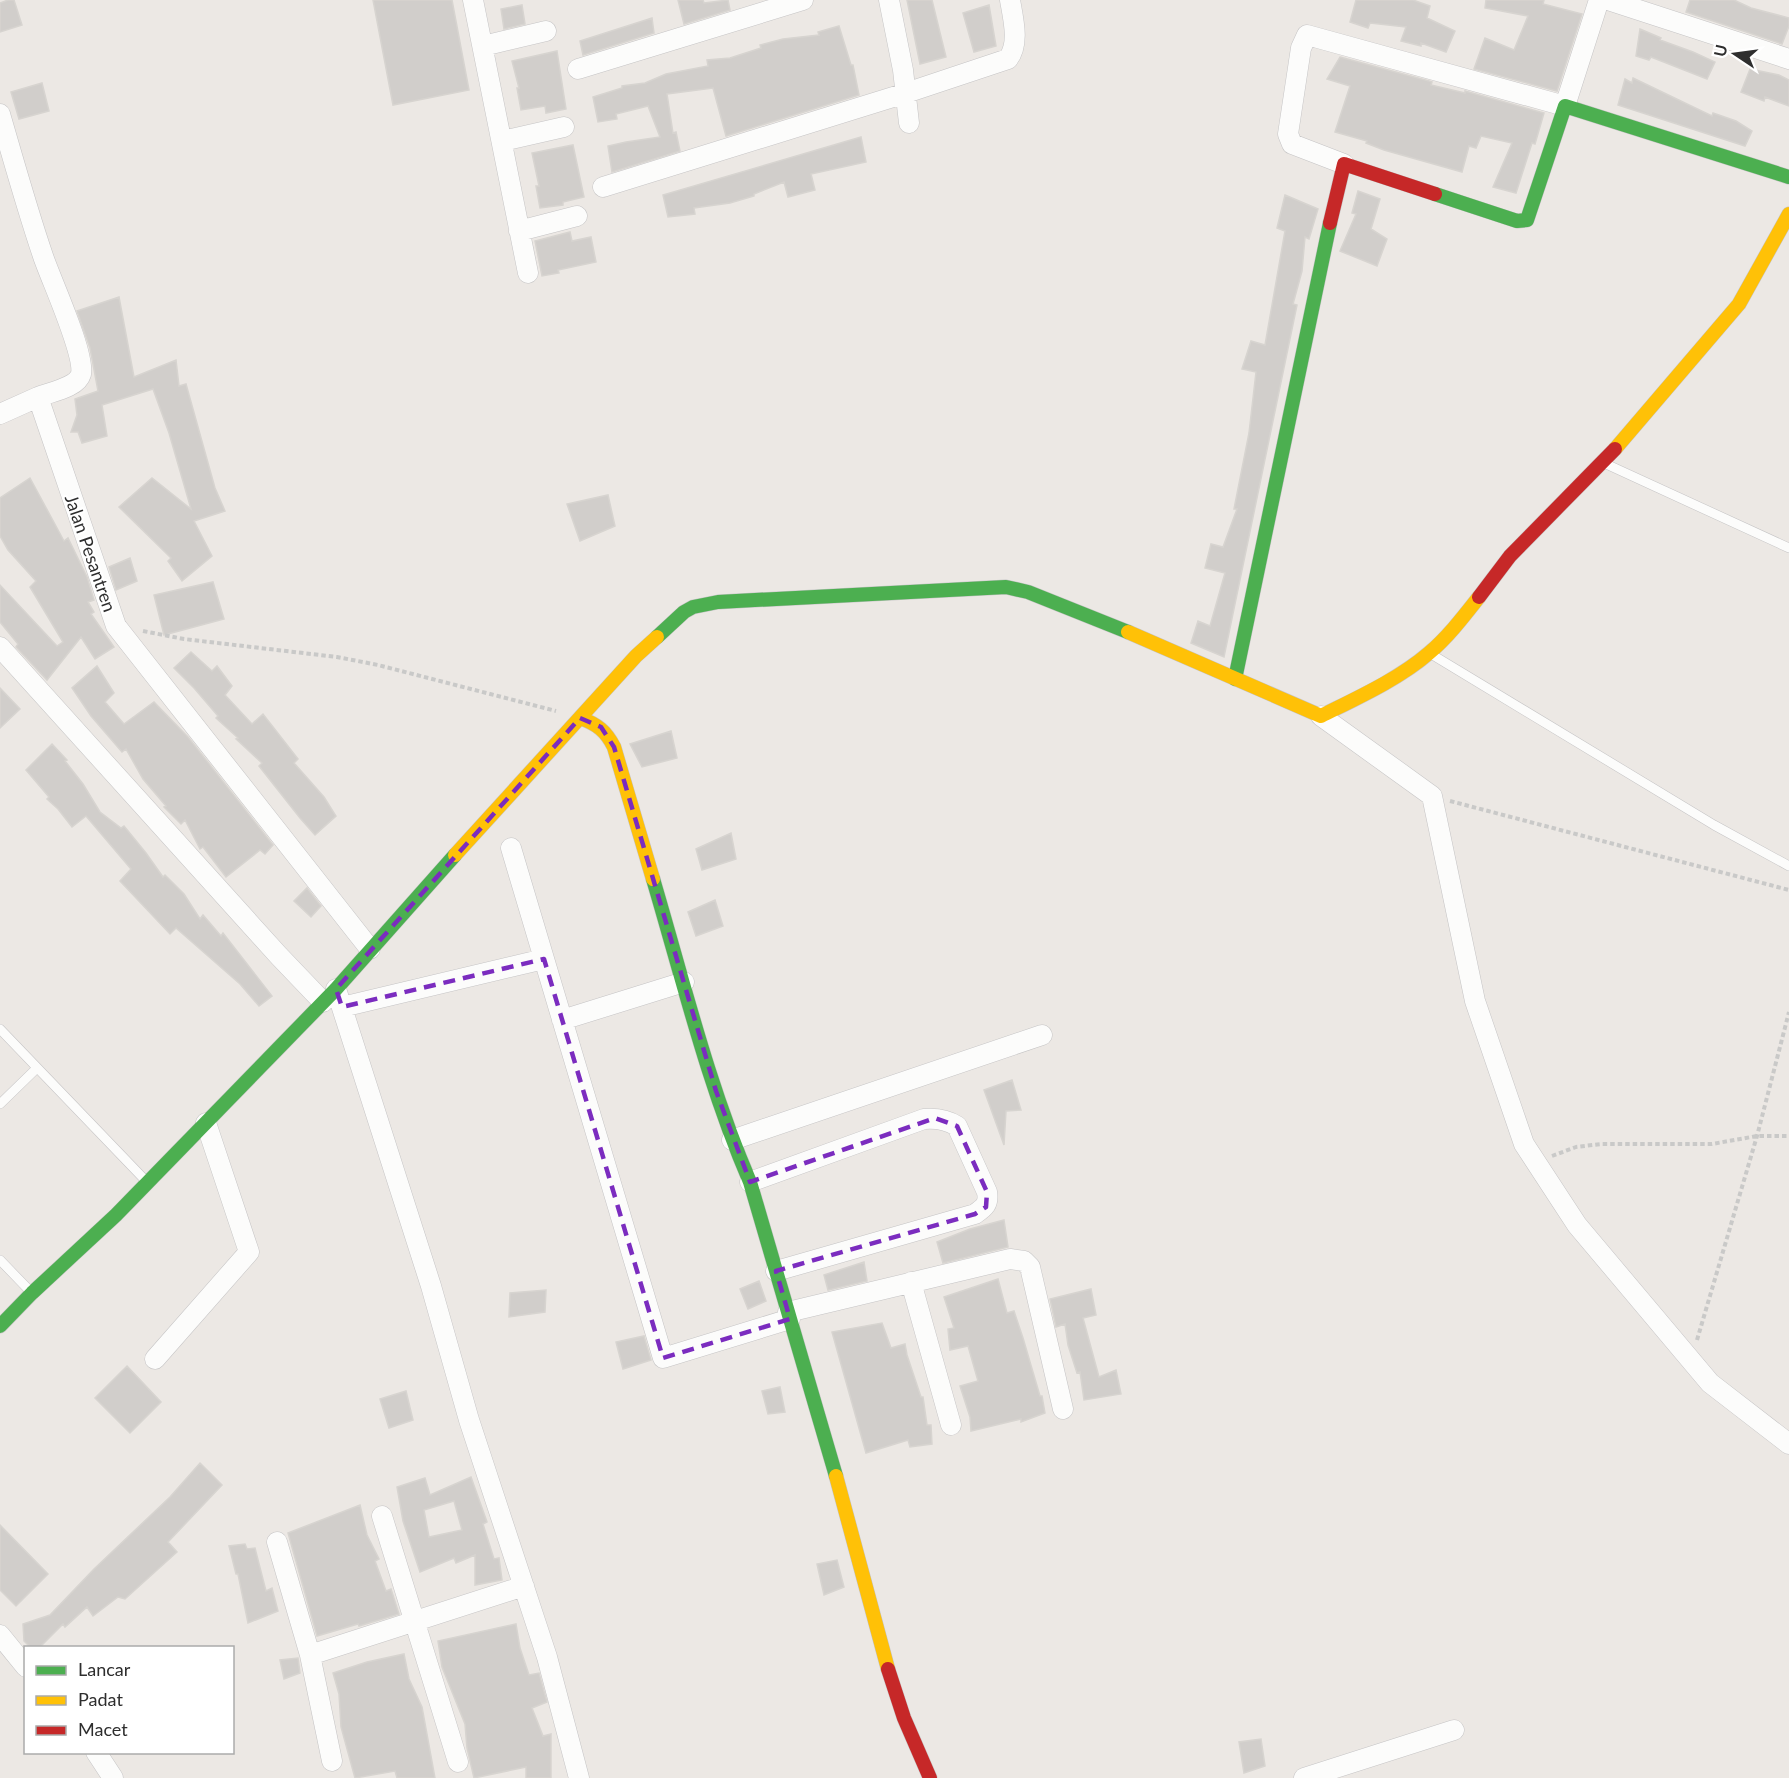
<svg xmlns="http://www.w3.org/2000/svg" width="1789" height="1778" font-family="Lato,sans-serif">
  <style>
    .building { fill: #d1cecb; stroke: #d7d4d0; stroke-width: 1.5; fill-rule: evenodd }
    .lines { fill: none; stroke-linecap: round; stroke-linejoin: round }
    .lane-casing { stroke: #c5c4c5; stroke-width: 10 }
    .street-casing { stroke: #c5c4c5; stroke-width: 21 }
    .fast-casing { stroke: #c5c4c5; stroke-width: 15 }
    .slow-casing { stroke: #c5c4c5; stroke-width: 15 }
    .jam-casing { stroke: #c5c4c5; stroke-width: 15 }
    .path { stroke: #c9c9c8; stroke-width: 4; stroke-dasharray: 4.5 3; stroke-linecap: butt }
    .lane { stroke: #fcfcfb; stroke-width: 9 }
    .street { stroke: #fcfcfb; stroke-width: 20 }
    .fast { stroke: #4caf50; stroke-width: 14 }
    .slow { stroke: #ffc107; stroke-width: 14 }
    .jam { stroke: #c62828; stroke-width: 14 }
    .marked { fill: none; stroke: #7b2cbf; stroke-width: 4.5; stroke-dasharray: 12 8; stroke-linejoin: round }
    .labels { text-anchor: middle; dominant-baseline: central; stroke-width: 4.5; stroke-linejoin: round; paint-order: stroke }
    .street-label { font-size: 18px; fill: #2e2e2e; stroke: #fff }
  </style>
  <rect width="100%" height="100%" fill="#ece8e4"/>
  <path class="building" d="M 8,0 L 14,0 L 22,25 L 0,32 L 0,3 Z
    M 373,0 L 452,0 L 469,90 L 393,105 Z
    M 678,0 L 703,0 L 704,3 L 728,0 L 730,10 L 684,24 Z
    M 907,0 L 932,0 L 946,57 L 920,64 Z
    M 1356,0 L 1413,0 L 1430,6 L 1427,18 L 1455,31 L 1446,52 L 1421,43 L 1421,46 L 1401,41 L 1406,27 L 1370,23 L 1368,28 L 1350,22 Z
    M 1486,0 L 1544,0 L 1543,4 L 1582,14 L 1557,91 L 1474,69 L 1485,38 L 1514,50 L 1528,16 L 1485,8 Z
    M 1690,0 L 1734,0 L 1751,8 L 1789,18 L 1789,26 L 1782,44 L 1686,12 Z
    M 522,5 L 525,24 L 504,29 L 501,9 Z
    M 989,5 L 996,46 L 974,52 L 963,13 Z
    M 652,18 L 654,33 L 583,55 L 580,41 Z
    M 839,26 L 851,65 L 853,65 L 859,95 L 726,136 L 713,88 L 667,94 L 673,133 L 676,132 L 680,151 L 612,172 L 608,146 L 626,142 L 660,137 L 648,106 L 616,114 L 617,119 L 598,122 L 593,97 L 622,88 L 622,86 L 645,83 L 666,74 L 708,66 L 707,60 L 730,58 L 761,48 L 760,45 L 783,39 L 819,35 L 818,32 Z
    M 1640,29 L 1661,38 L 1660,40 L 1693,52 L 1715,62 L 1707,79 L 1651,57 L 1649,60 L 1636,56 Z
    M 557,51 L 566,109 L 546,113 L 545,106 L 521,110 L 517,88 L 519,88 L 512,61 Z
    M 1340,57 L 1429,81 L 1432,82 L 1431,85 L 1465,93 L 1465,91 L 1544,113 L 1535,144 L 1532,143 L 1516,193 L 1493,187 L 1512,143 L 1481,136 L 1476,148 L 1469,146 L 1462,172 L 1384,150 L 1366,143 L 1367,141 L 1335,132 L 1350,86 L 1327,79 Z
    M 1750,69 L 1779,75 L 1789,80 L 1789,106 L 1765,97 L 1764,101 L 1741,92 Z
    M 1633,78 L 1712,116 L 1713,113 L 1736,121 L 1752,131 L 1745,146 L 1618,105 L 1625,79 L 1632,83 Z
    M 42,83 L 49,111 L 19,119 L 11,92 Z
    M 861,137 L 866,162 L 811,174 L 815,190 L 788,197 L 784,182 L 754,194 L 754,196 L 730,203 L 694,208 L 695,214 L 668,217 L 663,195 Z
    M 573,145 L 584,197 L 563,202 L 563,205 L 540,208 L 536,186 L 539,186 L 532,153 Z
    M 1358,191 L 1380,199 L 1371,229 L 1387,239 L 1377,266 L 1340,251 L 1356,214 L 1352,213 Z
    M 1285,195 L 1318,209 L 1309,239 L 1305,237 L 1302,271 L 1293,304 L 1297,305 L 1224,657 L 1191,643 L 1198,621 L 1210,626 L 1225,573 L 1205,568 L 1211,544 L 1223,547 L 1237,509 L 1234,509 L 1249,433 L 1256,372 L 1242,369 L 1251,341 L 1265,345 L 1285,231 L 1277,228 Z
    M 570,232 L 572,241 L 591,237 L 596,262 L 558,270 L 559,273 L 542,276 L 535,241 Z
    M 119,297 L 134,377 L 176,360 L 179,386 L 186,384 L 215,488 L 225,511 L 194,521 L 212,556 L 182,581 L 168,561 L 171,558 L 119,507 L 152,478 L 191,509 L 169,433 L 153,389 L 102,405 L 107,436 L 82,443 L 78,432 L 71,432 L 77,415 L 75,399 L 98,391 L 90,348 L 77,311 Z
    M 30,478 L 64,541 L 68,538 L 87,577 L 94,600 L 88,602 L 94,612 L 91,614 L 114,647 L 95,659 L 81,637 L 47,680 L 16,647 L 18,644 L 0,622 L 0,585 L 57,646 L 63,642 L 30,587 L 36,581 L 8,550 L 0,536 L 0,498 Z
    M 608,495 L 615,526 L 580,541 L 567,504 Z
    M 130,558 L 137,581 L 116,590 L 109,567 Z
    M 213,582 L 224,619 L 164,635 L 154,595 Z
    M 191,652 L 212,671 L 217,666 L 232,686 L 225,695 L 252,724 L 263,714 L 298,759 L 294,763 L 324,797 L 336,816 L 315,835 L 300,818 L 259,766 L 262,763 L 236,739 L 238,738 L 216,718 L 218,716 L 194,688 L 174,668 Z
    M 97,666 L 114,693 L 105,702 L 124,724 L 154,702 L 188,737 L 273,845 L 265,854 L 260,850 L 226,877 L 203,847 L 200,849 L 185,820 L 181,824 L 164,807 L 166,806 L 143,779 L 126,749 L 122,752 L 91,716 L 72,688 Z
    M 0,688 L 20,709 L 0,728 Z
    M 671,731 L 677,758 L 642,767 L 630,744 Z
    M 52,744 L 67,760 L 65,761 L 83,784 L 100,812 L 121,828 L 124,826 L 146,853 L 163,877 L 165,875 L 184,894 L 200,919 L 203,915 L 221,936 L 223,933 L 272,996 L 259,1006 L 240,984 L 176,928 L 170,934 L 120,881 L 131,869 L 86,816 L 72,827 L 58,809 L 47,799 L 49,797 L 26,770 Z
    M 731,833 L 736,859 L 702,870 L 696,849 Z
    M 307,888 L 321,906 L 311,917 L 294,901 Z
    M 715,900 L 723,926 L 696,936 L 688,912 Z
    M 1012,1080 L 1021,1110 L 1006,1111 L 1004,1145 L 984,1090 Z
    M 1004,1220 L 1008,1247 L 943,1263 L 937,1242 L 970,1229 Z
    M 864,1262 L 867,1281 L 828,1290 L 824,1275 Z
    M 998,1279 L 1007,1313 L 1014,1311 L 1023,1338 L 1040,1396 L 1042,1396 L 1045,1413 L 1021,1422 L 1021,1419 L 971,1431 L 970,1417 L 960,1386 L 978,1381 L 968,1346 L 950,1350 L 948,1329 L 954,1328 L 944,1297 Z
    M 759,1281 L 766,1301 L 748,1309 L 740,1289 Z
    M 1091,1289 L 1096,1315 L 1083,1318 L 1099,1377 L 1116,1370 L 1121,1394 L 1084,1400 L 1080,1372 L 1077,1373 L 1068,1345 L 1065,1324 L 1056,1327 L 1050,1299 Z
    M 546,1290 L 545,1312 L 509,1317 L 510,1293 Z
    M 882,1323 L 891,1348 L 905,1344 L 907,1355 L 921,1397 L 923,1397 L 927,1425 L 931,1425 L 932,1444 L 910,1447 L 908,1440 L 866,1453 L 832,1332 Z
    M 644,1336 L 651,1360 L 623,1369 L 616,1342 Z
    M 127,1366 L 161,1402 L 130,1433 L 95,1398 Z
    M 780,1387 L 785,1412 L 768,1414 L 762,1391 Z
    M 406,1391 L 413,1420 L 389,1428 L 380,1399 Z
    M 200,1463 L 222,1485 L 168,1542 L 177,1552 L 125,1599 L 118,1597 L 93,1616 L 87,1607 L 65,1627 L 63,1624 L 40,1647 L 30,1647 L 24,1641 L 23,1624 L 50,1615 L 94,1569 L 170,1497 Z
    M 471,1477 L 487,1522 L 483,1524 L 494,1559 L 499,1558 L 502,1580 L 475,1585 L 475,1555 L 456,1563 L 454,1558 L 420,1572 L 403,1521 L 397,1487 L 425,1478 L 430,1495 ZM 454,1501 L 462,1530 L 429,1537 L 424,1510 Z
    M 360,1505 L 367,1535 L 379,1559 L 375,1561 L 386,1591 L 391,1589 L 399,1614 L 359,1626 L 358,1624 L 317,1636 L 288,1533 Z
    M 0,1525 L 48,1574 L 16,1606 L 0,1590 Z
    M 245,1544 L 247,1549 L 255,1548 L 266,1591 L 272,1588 L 278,1611 L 248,1623 L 238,1574 L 236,1574 L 229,1546 Z
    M 837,1560 L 844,1587 L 824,1595 L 817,1564 Z
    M 516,1624 L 520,1648 L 529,1675 L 539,1673 L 547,1702 L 532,1708 L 543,1736 L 551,1734 L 551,1778 L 526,1778 L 526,1767 L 474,1778 L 467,1748 L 465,1724 L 442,1667 L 438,1641 Z
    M 404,1654 L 409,1679 L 422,1707 L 435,1778 L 397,1778 L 395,1771 L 355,1778 L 341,1727 L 339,1694 L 333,1673 L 367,1662 Z
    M 298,1658 L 300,1673 L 284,1679 L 280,1660 Z
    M 1261,1739 L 1265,1766 L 1244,1773 L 1239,1742 Z"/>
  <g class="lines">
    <g class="lane-casing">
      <path id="lane" d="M 1606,464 L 1789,548
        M 1431,654 L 1714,825 L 1789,866
        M 0,1029 L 146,1181
        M 0,1104 L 37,1068
        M 0,1260 L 30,1291"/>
    </g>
    <g class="street-casing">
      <path id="street" d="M 473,0 L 528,273
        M 889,0 L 903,70 L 909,123
        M 1608,0 L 1789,59
        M 483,46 L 546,31
        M 578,69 L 803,0
        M 0,114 C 14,162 27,209 43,256 C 51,280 85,353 81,374 C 77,388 50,392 38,397 L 116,626 L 370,949
        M 502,141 L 564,127
        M 1344,164 L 1292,144 L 1288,134 L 1301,48 L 1307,35 L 1565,106 L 1599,0
        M 603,187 L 906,93 L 1008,59 C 1020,44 1013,18 1010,0
        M 519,231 L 577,216
        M 0,414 L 38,397
        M 0,647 L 279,956 L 323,1002
        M 1321,716 L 1432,796 L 1475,1001 L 1524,1144 L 1577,1225 L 1710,1383 L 1789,1444
        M 511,848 L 663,1358 L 790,1319
        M 336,989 L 431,1286 L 469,1420 L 547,1657 L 579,1778
        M 342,1007 L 544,959
        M 562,1020 L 684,982
        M 732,1140 L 1042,1035
        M 750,1182 L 924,1119 C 936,1118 946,1119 957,1126 L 987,1192 C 989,1204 985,1207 975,1214 L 776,1271
        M 911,1282 L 951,1425
        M 788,1312 L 1010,1259 L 1024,1261 L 1030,1267 L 1063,1409
        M 155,1359 L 249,1252 L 206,1123
        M 382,1516 L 458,1762
        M 277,1542 L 310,1655 L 332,1761
        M 0,1635 L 26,1667
        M 310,1655 L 524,1586
        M 96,1752 L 113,1778
        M 1304,1778 L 1454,1730"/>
    </g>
    <g class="fast-casing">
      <path id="fast" d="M 1435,194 L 1517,221 L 1527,220 L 1565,106 L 1789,177
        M 657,637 L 684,612 L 693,607 L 718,602 L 1006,587 L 1028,592 L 1128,632
        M 1235,679 L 1330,223
        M 653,879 C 683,980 708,1085 750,1182 L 836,1476
        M 0,1326 L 32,1293 L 116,1215 L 336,989 L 455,855"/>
    </g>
    <g class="slow-casing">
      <path id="slow" d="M 1615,449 L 1739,304 L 1789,214
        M 1128,632 L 1321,716 C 1357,698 1399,679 1429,653 C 1448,637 1464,616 1479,597
        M 580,718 C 597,724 606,731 614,747 L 653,879
        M 455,855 L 636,656 L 657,637
        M 836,1476 L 888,1669"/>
    </g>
    <g class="jam-casing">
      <path id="jam" d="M 1330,223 L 1344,164 L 1435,194
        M 1479,597 L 1510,556 L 1615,449
        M 888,1669 L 904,1718 L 930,1778"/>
    </g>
    <path class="path" d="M 143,631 L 184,639 L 337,657 L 378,665 L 556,711
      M 1450,801 L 1789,890
      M 1552,1156 L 1576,1147 L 1601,1144 L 1712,1144 L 1757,1136 L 1789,1136
      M 1697,1340 L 1757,1136 L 1789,1012"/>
    <use href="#lane" class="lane"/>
    <use href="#street" class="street"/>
    <use href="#fast" class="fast"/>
    <use href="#slow" class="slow"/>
    <use href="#jam" class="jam"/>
  </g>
  <path class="marked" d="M 580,718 L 601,727 L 614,747 L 716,1091 L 750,1182 L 935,1118 L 957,1126 L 987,1192 L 986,1207 L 975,1214 L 776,1271 L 790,1319 L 663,1358 L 544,959 L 342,1007 L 336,989 Z"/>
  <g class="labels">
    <g class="street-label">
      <text transform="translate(91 553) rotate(71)">Jalan Pesantren</text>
    </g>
  </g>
  <rect x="24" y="1646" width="210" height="108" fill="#ffffff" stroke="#ababab" stroke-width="1.5"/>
  <rect x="36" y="1666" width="30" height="9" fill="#4caf50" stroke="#ababab" stroke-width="1.5"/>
  <text x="78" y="1676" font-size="18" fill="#2e2e2e">Lancar</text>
  <rect x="36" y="1696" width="30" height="9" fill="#ffc107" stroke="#ababab" stroke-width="1.5"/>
  <text x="78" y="1706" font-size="18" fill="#2e2e2e">Padat</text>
  <rect x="36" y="1726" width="30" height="9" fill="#c62828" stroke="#ababab" stroke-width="1.5"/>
  <text x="78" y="1736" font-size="18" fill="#2e2e2e">Macet</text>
  <g transform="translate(1735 54) rotate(283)" stroke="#ffffff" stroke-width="4.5" paint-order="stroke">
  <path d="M0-4.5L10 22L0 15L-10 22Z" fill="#2e2e2e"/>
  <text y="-9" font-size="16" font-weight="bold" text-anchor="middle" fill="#2e2e2e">U</text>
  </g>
</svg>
